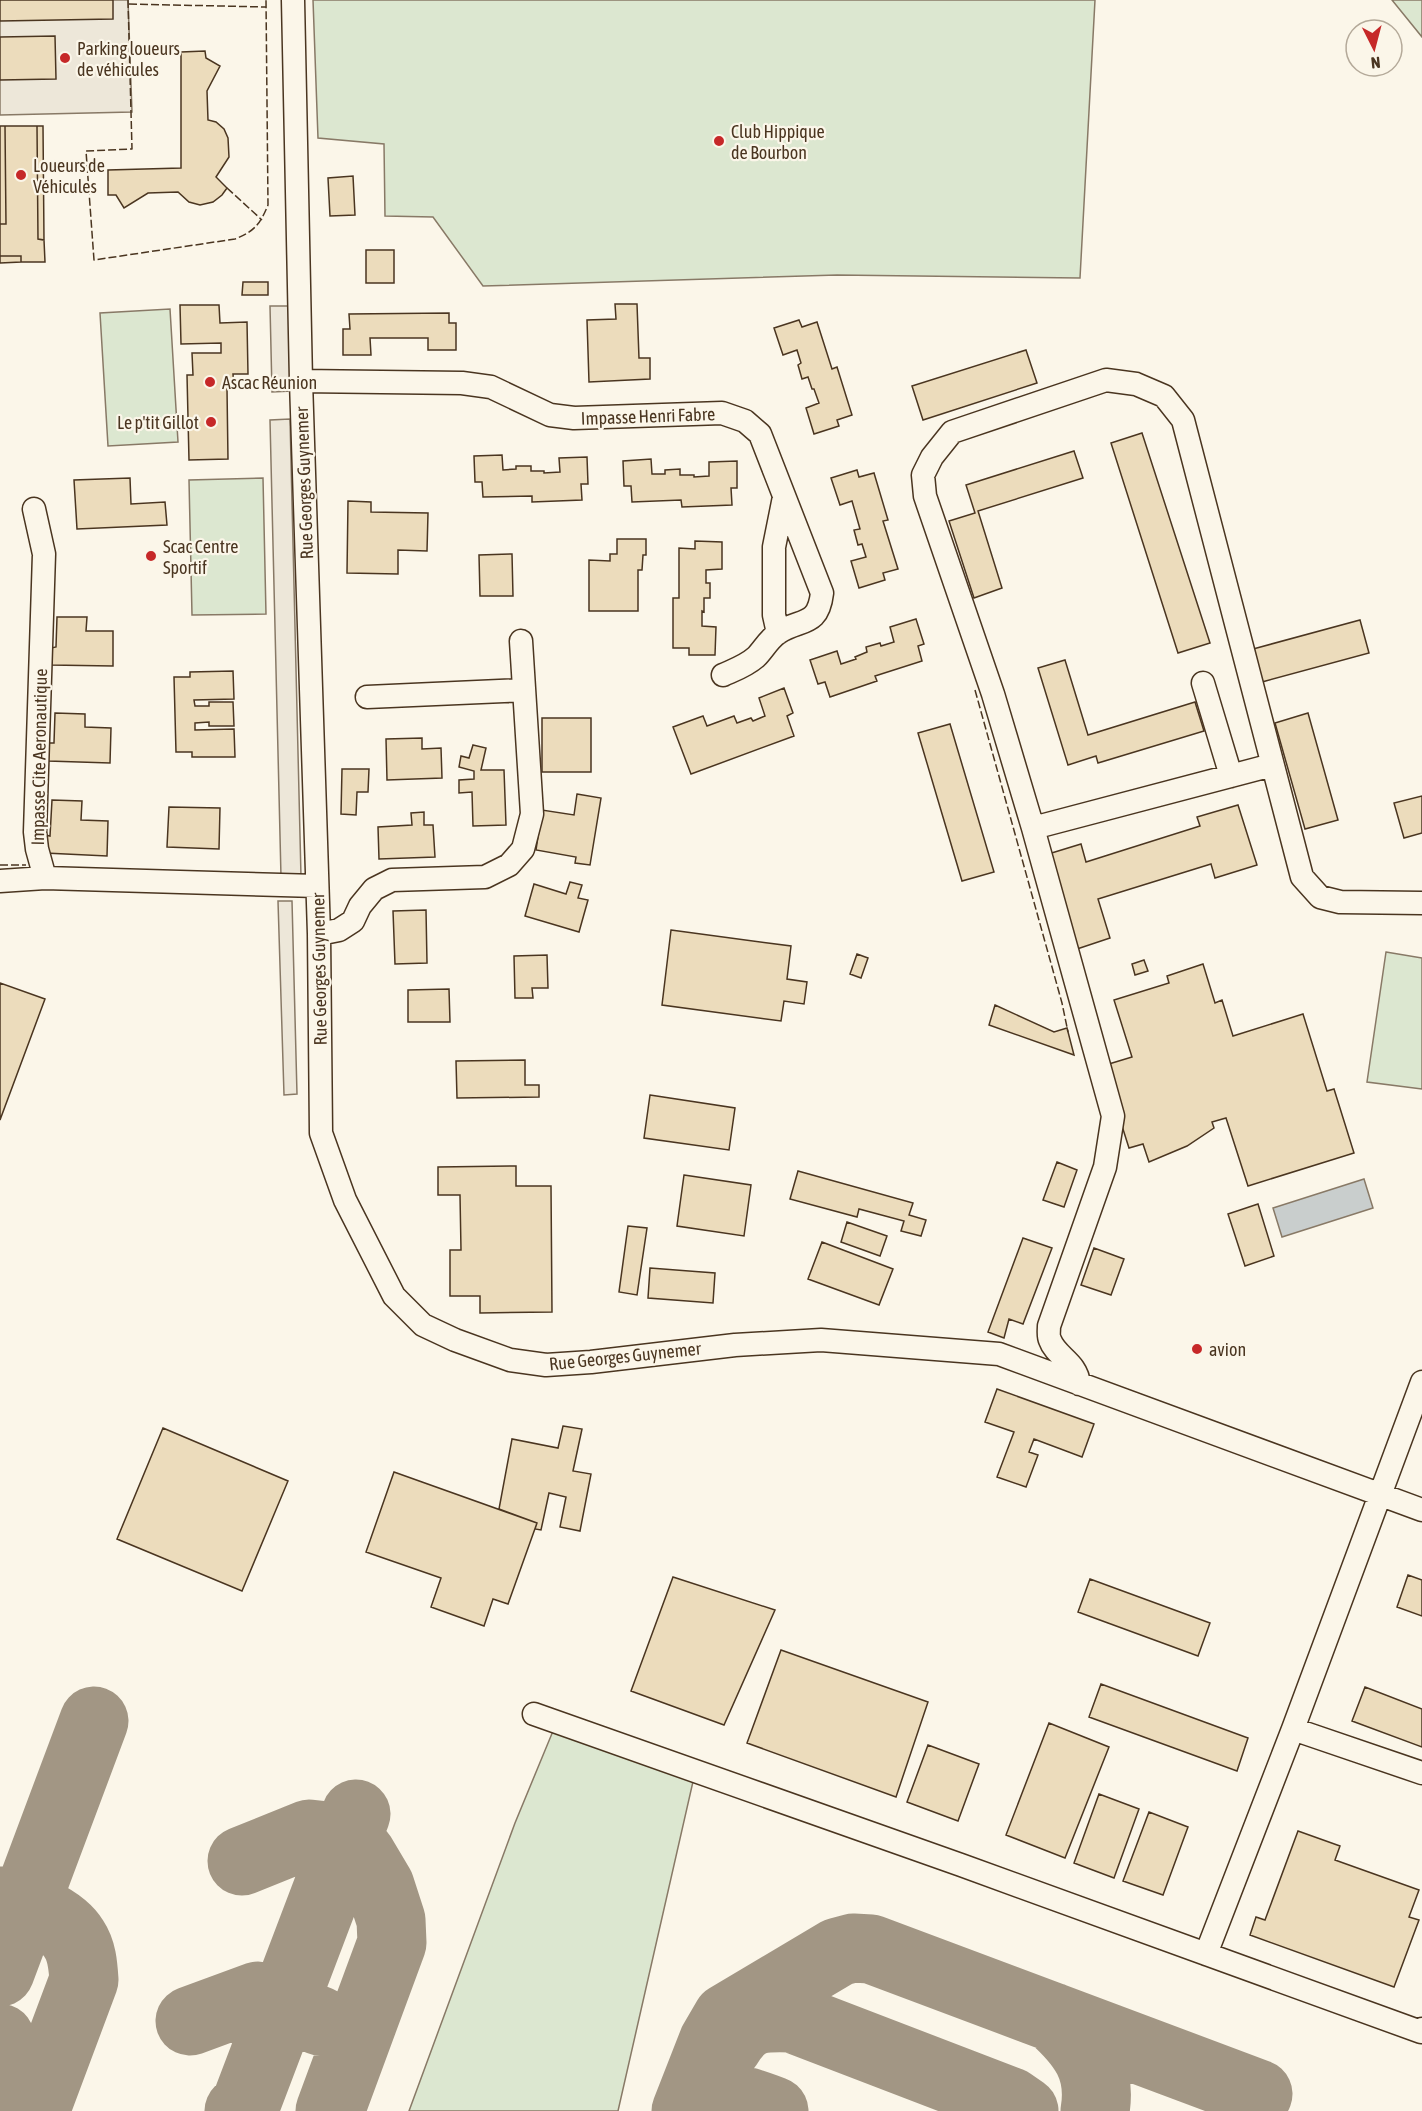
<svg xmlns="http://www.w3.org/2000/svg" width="1422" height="2111" font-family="'Asap Condensed',sans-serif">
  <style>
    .green { fill: #dce7d0; stroke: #887966; stroke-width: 1.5 }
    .parking { fill: #ede7d9; stroke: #887966; stroke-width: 1.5 }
    .water { fill: #c9cecd; stroke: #887966; stroke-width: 1.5 }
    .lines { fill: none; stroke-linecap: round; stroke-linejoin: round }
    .taxiway { stroke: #a29684; stroke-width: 69 }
    .building { fill: #ecdcbc; stroke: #4a3520; stroke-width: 1.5 }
    .minor-casing { stroke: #4a3520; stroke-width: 25 }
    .minor { stroke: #fbf6e9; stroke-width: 22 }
    .fence { stroke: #4a3520; stroke-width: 1.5; stroke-dasharray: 8 3; stroke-linecap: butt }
    .poi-dot { fill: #c62828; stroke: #fbf6e9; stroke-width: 2 }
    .labels { text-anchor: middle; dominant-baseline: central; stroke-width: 4.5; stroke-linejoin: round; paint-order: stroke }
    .poi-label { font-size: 18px; fill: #4a3520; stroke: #fbf6e9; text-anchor: start }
    .street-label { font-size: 18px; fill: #4a3520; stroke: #fbf6e9 }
  </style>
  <rect width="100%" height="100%" fill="#fbf6e9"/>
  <path class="green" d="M 313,0 L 1095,0 L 1080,278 L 837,275 L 483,286 L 433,217 L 385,216 L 384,144 L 318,138 Z
    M 1392,0 L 1422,0 L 1422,37 Z
    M 170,309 L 178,442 L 108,446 L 100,313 Z
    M 263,478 L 266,614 L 192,615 L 189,480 Z
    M 1386,952 L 1422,958 L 1422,1089 L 1367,1082 Z
    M 553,1731 L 697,1764 L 618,2111 L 409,2111 L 515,1823 Z"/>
  <path class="parking" d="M 0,0 L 128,0 L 132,112 L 0,115 Z
    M 270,306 L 289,306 L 292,391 L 272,392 Z
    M 290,419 L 301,877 L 281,877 L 270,420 Z
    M 278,901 L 292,901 L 297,1094 L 284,1095 Z"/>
  <path class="water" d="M 1364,1179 L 1373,1208 L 1282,1237 L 1273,1208 Z"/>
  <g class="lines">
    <path class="taxiway" d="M 242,1861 L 309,1834 L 336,1837 L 361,1854 L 380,1886 L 391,1920 L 392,1943 L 330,2111
      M 0,1901 C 23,1902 62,1919 74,1939 C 82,1951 83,1965 84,1980 L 35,2111
      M 0,1972 L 94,1721
      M 1053,2017 C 1083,2044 1102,2069 1095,2111
      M 190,2021 L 258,1996 L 320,2021
      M 0,2038 C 6,2062 10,2087 2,2111
      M 727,2047 C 745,2017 760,2017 792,2018 L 1011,2102 L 1024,2111
      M 239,2111 L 244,2109 L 356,1814
      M 686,2111 L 713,2042 L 727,2018 L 838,1952 L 853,1948 L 871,1949 L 1258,2094
      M 697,2111 C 720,2088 748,2102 774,2111"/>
  </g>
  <path class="building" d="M 0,0 L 113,0 L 113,19 L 0,21 Z
    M 55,36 L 56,79 L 0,80 L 0,37 Z
    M 205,51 L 206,58 L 220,66 L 207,91 L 208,120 L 216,122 L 224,129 L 228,138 L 229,157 L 216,177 L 227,188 L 222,195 L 213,202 L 200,205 L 189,202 L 178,192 L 148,193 L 124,208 L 116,195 L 108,195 L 108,170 L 181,168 L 181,52 Z
    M 0,126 L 5,126 L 6,224 L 0,224 Z
    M 5,126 L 37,126 L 38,239 L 44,240 L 45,262 L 21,262 L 21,256 L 0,256 L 0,224 L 6,224 Z
    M 37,126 L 43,126 L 44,240 L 38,239 Z
    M 353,176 L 355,215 L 330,216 L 328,178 Z
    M 366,250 L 394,250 L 394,283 L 366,283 Z
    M 0,256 L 21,256 L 21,262 L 0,263 Z
    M 243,282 L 268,282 L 268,295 L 242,295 Z
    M 615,304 L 637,304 L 639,358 L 650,358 L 650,379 L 589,382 L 587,320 L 616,319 Z
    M 180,305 L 219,305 L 220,323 L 247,322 L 248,374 L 233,374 L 234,389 L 227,389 L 228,459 L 189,460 L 187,375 L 193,375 L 192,353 L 221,353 L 221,343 L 181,344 Z
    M 449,313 L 449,323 L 456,323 L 456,350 L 428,350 L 428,338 L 370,338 L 371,355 L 343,355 L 343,329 L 350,329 L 349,314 Z
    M 799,320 L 802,327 L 817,322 L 832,369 L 837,367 L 852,415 L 837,420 L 839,426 L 814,434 L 806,408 L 819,403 L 814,389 L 812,389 L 808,377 L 802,379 L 798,365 L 801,363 L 797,350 L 783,355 L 774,328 Z
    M 1026,350 L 1037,383 L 923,420 L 912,386 Z
    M 1142,433 L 1210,643 L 1178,653 L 1111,443 Z
    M 1074,451 L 1083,478 L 978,511 L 1002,588 L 974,598 L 949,521 L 975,513 L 966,485 Z
    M 502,455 L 503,470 L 516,469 L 516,466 L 531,466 L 531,471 L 544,471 L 544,473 L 560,472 L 559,458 L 587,457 L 588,484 L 581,484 L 582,500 L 532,502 L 532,496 L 483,497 L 482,482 L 475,482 L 474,456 Z
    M 651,459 L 652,474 L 665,474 L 665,470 L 680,469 L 680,475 L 694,475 L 694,477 L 709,476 L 709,462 L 737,461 L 737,488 L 731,488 L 732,505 L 682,507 L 681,500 L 632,502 L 631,486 L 624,486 L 623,461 Z
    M 857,470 L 859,477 L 874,473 L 888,520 L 883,521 L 898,569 L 883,573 L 885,580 L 859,588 L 851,561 L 866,557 L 862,544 L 858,545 L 854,530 L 860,529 L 852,501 L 840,505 L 831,478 Z
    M 130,478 L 131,504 L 165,502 L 167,525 L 77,529 L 74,480 Z
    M 348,501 L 371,502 L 371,512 L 428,513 L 427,551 L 398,550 L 398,574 L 347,573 Z
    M 617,539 L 646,539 L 646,555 L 643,555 L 642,570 L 638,570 L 638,611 L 589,611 L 589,560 L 610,561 L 610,554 L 617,554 Z
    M 695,541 L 722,542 L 722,569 L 706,570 L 706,583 L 710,583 L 710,598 L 704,598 L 704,612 L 702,611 L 702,626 L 716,627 L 715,655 L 689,655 L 689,648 L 673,648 L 673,598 L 679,598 L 679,548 L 695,549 Z
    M 512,554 L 513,596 L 480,596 L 479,555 Z
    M 57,617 L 87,617 L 86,631 L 113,631 L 113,666 L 50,665 L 51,648 L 56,647 Z
    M 916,619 L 924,644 L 918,646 L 922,661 L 875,676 L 877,681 L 830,697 L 825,682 L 818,684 L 810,660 L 837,651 L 841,664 L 856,659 L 855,657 L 867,652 L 866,647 L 880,643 L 881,646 L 894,642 L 890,627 Z
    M 1360,620 L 1369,653 L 1262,682 L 1253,649 Z
    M 1065,660 L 1088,735 L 1195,702 L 1204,731 L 1098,763 L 1096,756 L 1068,765 L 1038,668 Z
    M 233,671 L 234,699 L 194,700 L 195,706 L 209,706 L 209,702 L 233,702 L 234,726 L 209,726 L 209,722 L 195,723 L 195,730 L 234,729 L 235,757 L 192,757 L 192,752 L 176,752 L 174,677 L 190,677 L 190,672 Z
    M 784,688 L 793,713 L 787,716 L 794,736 L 691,774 L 673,727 L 703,716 L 707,726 L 734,716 L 737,723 L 751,718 L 753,721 L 765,716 L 759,698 Z
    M 55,713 L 85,714 L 85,727 L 111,728 L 110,763 L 48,761 L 48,743 L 54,743 Z
    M 1308,713 L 1338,820 L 1305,829 L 1275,723 Z
    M 542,718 L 591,718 L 591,772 L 542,772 Z
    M 950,724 L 994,872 L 962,881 L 918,733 Z
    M 422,738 L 422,749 L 441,748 L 442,778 L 387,780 L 386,739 Z
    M 473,745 L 486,748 L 481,770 L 504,770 L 506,825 L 473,826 L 472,792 L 459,793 L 459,780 L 474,779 L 474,771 L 459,767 L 461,756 L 469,758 Z
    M 342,769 L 369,769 L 368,792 L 357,792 L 356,815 L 341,814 Z
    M 577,794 L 601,798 L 590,865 L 575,863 L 576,857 L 536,850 L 542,810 L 574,815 Z
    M 1422,796 L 1422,833 L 1404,838 L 1394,803 Z
    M 52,800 L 82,801 L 81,820 L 108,821 L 107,856 L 45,853 L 45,835 L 50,836 Z
    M 1238,805 L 1257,865 L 1215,878 L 1211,864 L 1098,899 L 1110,938 L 1074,950 L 1045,855 L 1081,844 L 1086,862 L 1200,826 L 1197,817 Z
    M 169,807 L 220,808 L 219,849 L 167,847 Z
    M 424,812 L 424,825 L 433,825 L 435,857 L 379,859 L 378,827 L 412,825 L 411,813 Z
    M 570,882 L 582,885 L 578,898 L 588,900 L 579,932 L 525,916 L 534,884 L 566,894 Z
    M 426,910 L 427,963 L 395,964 L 393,911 Z
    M 671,930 L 791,946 L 787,979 L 807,982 L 804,1004 L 784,1001 L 781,1021 L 662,1005 Z
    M 857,954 L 868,958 L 861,978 L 850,974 Z
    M 547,955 L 548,988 L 532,988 L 533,998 L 515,998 L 514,956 Z
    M 1144,960 L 1148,971 L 1135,975 L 1132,964 Z
    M 1203,964 L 1215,1003 L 1222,1000 L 1233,1036 L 1303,1014 L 1327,1091 L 1334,1089 L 1354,1153 L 1248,1186 L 1226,1118 L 1212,1122 L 1214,1128 L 1187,1146 L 1149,1162 L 1143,1144 L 1129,1148 L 1109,1085 L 1099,1067 L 1132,1057 L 1114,1000 L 1169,983 L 1167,976 Z
    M 0,983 L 45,999 L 0,1120 Z
    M 449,989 L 450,1022 L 408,1022 L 408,990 Z
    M 995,1005 L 1054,1032 L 1067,1028 L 1074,1055 L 989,1025 Z
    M 525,1060 L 525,1085 L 539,1085 L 539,1097 L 457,1098 L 456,1061 Z
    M 525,1060 L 525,1085 L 539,1085 L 539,1097 L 457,1098 L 456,1061 Z
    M 650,1095 L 735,1108 L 729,1150 L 644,1138 Z
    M 1057,1162 L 1077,1170 L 1064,1207 L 1043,1200 Z
    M 516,1166 L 516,1186 L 551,1186 L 552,1312 L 480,1313 L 480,1296 L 450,1296 L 450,1250 L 461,1250 L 460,1195 L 438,1195 L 438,1167 Z
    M 798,1171 L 913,1203 L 909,1215 L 926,1220 L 921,1236 L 901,1231 L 904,1221 L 859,1209 L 857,1217 L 790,1199 Z
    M 684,1175 L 751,1185 L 744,1236 L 677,1226 Z
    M 1258,1204 L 1274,1256 L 1245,1266 L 1228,1214 Z
    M 847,1222 L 887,1236 L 880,1256 L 841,1242 Z
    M 628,1226 L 647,1228 L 637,1295 L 619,1292 Z
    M 1023,1238 L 1052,1248 L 1023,1324 L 1009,1319 L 1004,1338 L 988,1332 Z
    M 822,1242 L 893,1269 L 879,1305 L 808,1279 Z
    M 1094,1248 L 1124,1259 L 1111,1295 L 1081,1285 Z
    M 650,1268 L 715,1273 L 713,1303 L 648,1298 Z
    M 997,1389 L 1094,1424 L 1082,1457 L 1034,1439 L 1029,1452 L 1038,1455 L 1026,1487 L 997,1477 L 1014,1432 L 985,1422 Z
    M 563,1426 L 582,1429 L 573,1471 L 591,1474 L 580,1531 L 560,1527 L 566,1497 L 549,1493 L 541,1530 L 535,1529 L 537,1523 L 499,1509 L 512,1439 L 558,1448 Z
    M 163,1428 L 288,1481 L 242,1591 L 117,1539 Z
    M 394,1472 L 537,1523 L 508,1604 L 493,1599 L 484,1626 L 431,1607 L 441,1578 L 366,1552 Z
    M 1408,1575 L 1422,1580 L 1422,1616 L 1397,1607 Z
    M 673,1577 L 775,1610 L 724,1725 L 631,1691 Z
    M 1090,1579 L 1210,1623 L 1198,1656 L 1078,1612 Z
    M 781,1650 L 928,1702 L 896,1797 L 747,1743 Z
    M 1101,1684 L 1248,1738 L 1237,1771 L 1089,1717 Z
    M 1365,1687 L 1422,1709 L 1422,1747 L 1352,1721 Z
    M 1049,1723 L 1109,1747 L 1065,1858 L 1006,1835 Z
    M 928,1745 L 979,1764 L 958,1821 L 907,1802 Z
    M 1099,1794 L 1139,1809 L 1114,1878 L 1074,1863 Z
    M 1149,1812 L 1188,1827 L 1163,1895 L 1123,1881 Z
    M 1298,1831 L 1340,1846 L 1335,1860 L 1419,1890 L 1409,1917 L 1419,1920 L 1394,1987 L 1250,1935 L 1256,1917 L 1265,1920 Z"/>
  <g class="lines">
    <g class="minor-casing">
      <path id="minor" d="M 293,0 L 301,381 L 319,934 L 321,1133 L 345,1200 L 394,1296 L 423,1325 L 455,1340 L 510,1360 L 546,1365 L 591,1362 L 735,1345 L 821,1340 L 999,1354 L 1422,1510
        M 301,381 L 462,383 L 491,387 L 550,415 L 574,418 L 722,413 L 745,421 L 760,434 L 822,593 C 818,628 800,618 778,633 C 769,639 763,650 756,657 C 746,666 734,670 723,675
        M 34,509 L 44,554 L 35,832 L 37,849 L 45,878 L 317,886
        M 778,633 L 774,615 L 774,547 L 784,497
        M 1203,683 L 1231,776
        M 367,697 L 524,690
        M 1033,828 L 1272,765
        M 0,881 L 45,878
        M 319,934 L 339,930 L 353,921 L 360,906 L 374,889 L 392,880 L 485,877 L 509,865 L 523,849 L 532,814 L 521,641
        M 1079,1384 C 1077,1362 1056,1357 1050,1340 C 1048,1336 1049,1330 1049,1326 L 1105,1167 L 1113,1116 L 1033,828 L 993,694 L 925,496 L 923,475 L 932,457 L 952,432 L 1106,380 L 1136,384 L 1164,396 L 1183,420 L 1302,877 L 1320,897 L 1340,902 L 1422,903
        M 534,1714 L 961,1865 L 1421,2032 L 1422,2029
        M 1293,1729 L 1422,1773
        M 1206,1954 L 1293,1729 L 1422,1382"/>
    </g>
    <use href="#minor" class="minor"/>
    <path class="fence" d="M 128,0 L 132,149 L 86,151 L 94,260 L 235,239 C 255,231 260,224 268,205 L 266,0
      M 129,4 L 266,7
      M 227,188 L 262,220
      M 975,690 L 1062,1003 L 1068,1032
      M 0,865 L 26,865"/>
  </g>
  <g class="poi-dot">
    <circle cx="65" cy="58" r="6"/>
    <circle cx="719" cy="141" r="6"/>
    <circle cx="21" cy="175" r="6"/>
    <circle cx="210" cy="382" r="6"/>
    <circle cx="211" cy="422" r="6"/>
    <circle cx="151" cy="556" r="6"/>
    <circle cx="1197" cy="1349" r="6"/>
  </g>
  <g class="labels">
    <g class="poi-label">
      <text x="77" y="48">Parking loueurs<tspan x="77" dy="21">de véhicules</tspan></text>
      <text x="731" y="131">Club Hippique<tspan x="731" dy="21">de Bourbon</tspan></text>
      <text x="33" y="165">Loueurs de<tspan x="33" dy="21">Véhicules</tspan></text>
      <text x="222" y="382">Ascac Réunion</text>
      <text x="199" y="422" text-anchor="end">Le p'tit Gillot</text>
      <text x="163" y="546">Scac Centre<tspan x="163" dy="21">Sportif</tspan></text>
      <text x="1209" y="1349">avion</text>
    </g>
    <g class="street-label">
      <text transform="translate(648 416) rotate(-2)">Impasse Henri Fabre</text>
      <text transform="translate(304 483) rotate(-92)">Rue Georges Guynemer</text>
      <text transform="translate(39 757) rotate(-89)">Impasse Cite Aeronautique</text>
      <text transform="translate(319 969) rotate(-91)">Rue Georges Guynemer</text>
      <text transform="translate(625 1356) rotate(-6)">Rue Georges Guynemer</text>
    </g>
  </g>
  <g transform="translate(1374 48) rotate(174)"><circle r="28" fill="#fbf6e9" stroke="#b4a999" stroke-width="1.5"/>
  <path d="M0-4.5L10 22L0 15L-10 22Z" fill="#c62828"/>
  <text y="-9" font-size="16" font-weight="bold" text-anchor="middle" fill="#4a3520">N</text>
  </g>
</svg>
